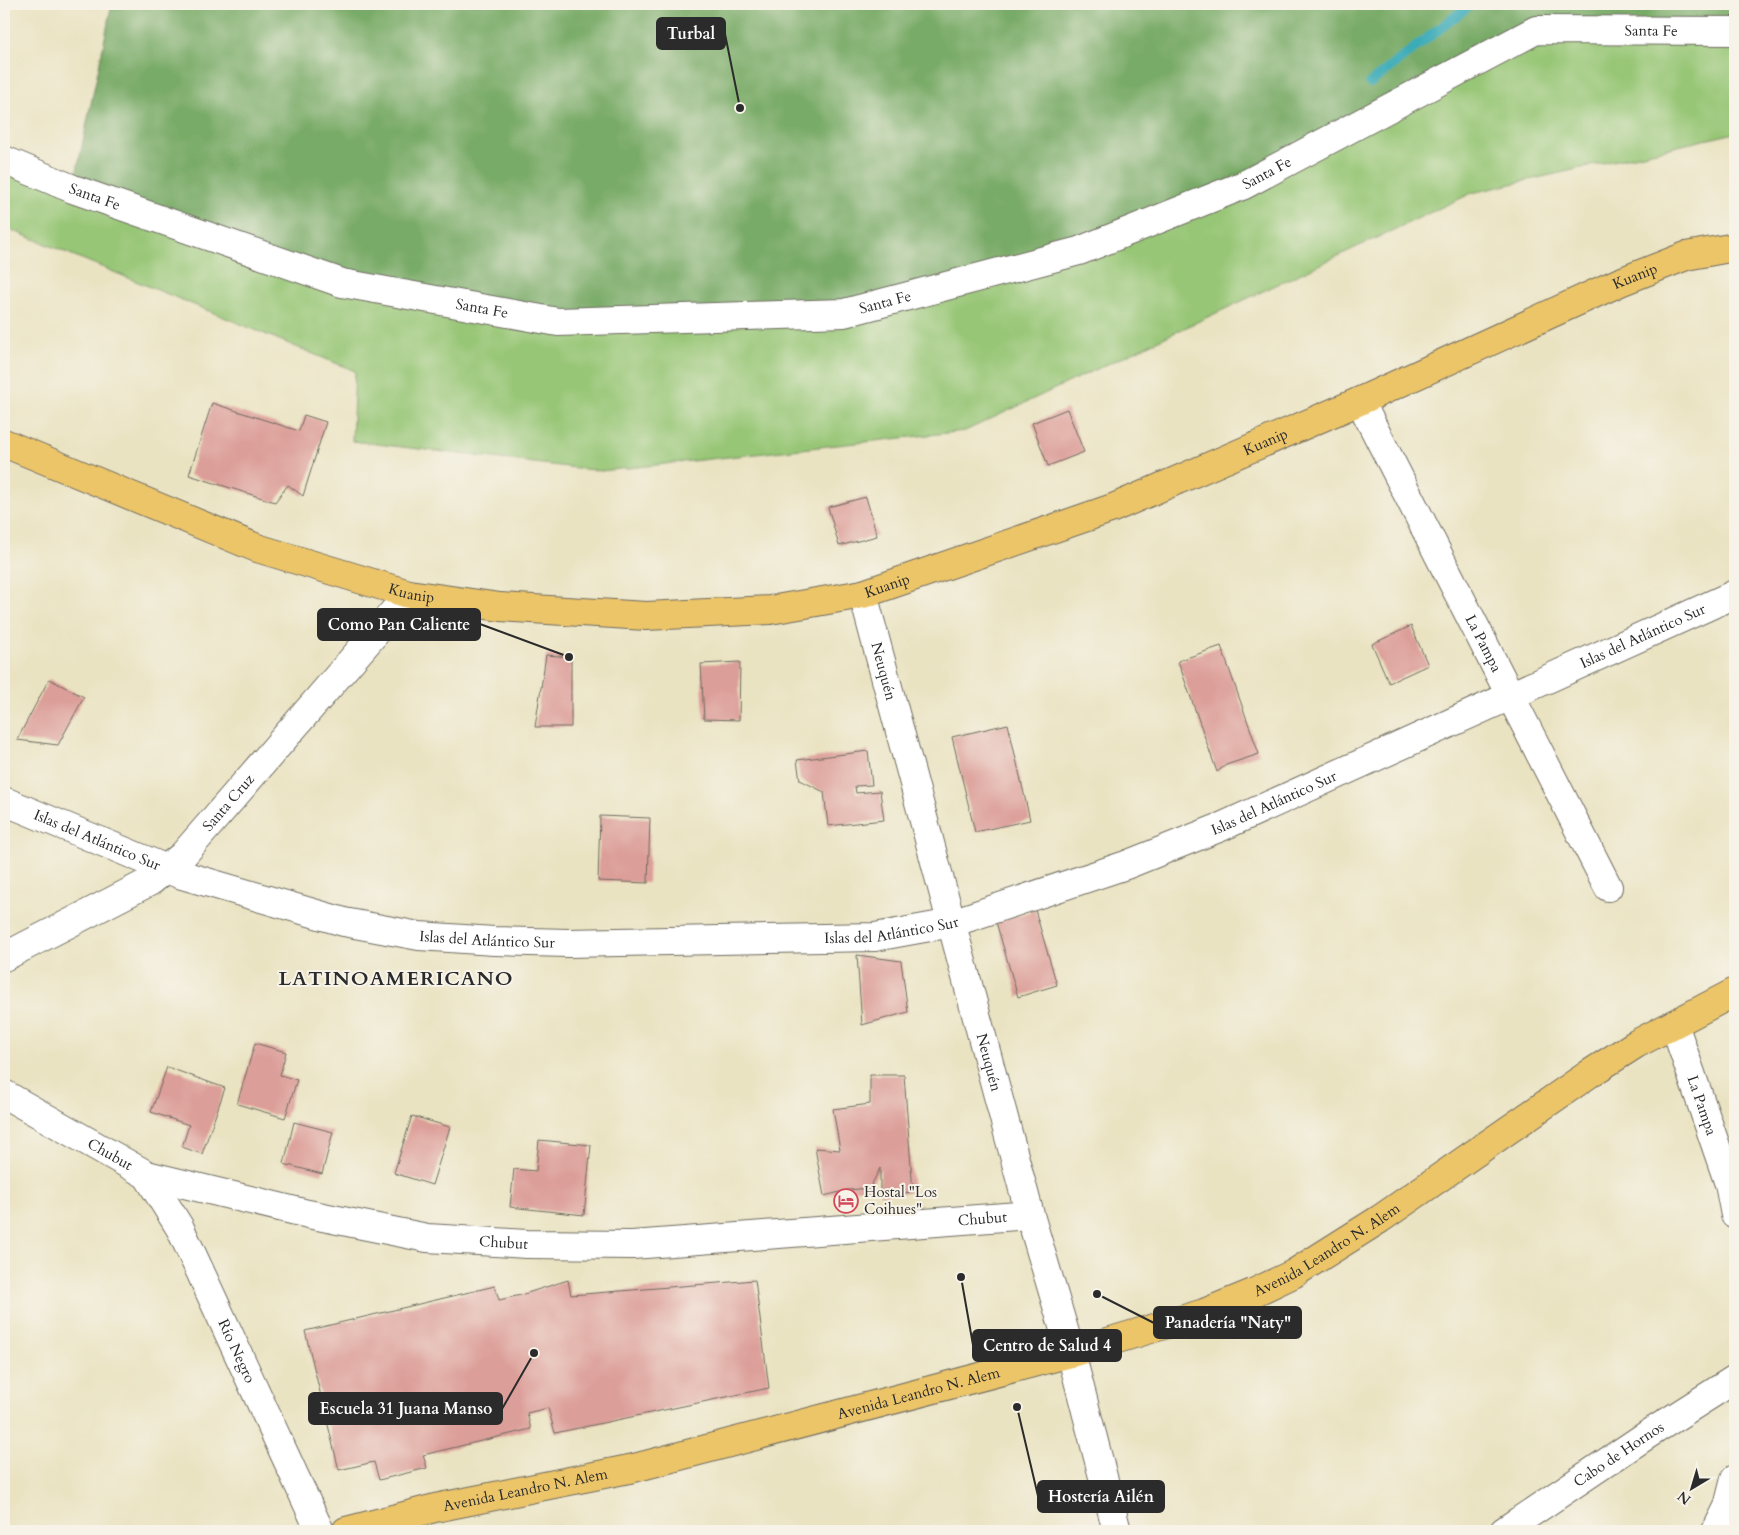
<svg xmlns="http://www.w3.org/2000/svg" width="1739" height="1535" font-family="Cardo,serif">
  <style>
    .green { fill: #97c676; stroke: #617850 }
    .forest { fill: #79ab67; stroke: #526b49 }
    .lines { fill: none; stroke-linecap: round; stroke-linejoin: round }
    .stream { stroke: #3babb8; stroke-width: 10 }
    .building { fill: #dc9e98 }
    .minor-casing { stroke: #6e6b60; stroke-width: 30 }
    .major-casing { stroke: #6e6b60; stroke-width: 30 }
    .highway-casing { stroke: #6e6b60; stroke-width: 30 }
    .minor { stroke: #fff; stroke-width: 28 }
    .major { stroke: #edc569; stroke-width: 28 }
    .highway { stroke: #edc569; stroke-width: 28 }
    .labels { text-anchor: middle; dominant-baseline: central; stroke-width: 4; stroke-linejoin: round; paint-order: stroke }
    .street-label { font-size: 15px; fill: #2b2b2b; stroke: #f7f3e8 }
    .poi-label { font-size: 15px; fill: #2b2b2b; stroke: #f7f3e8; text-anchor: start }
    .district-label { font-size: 20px; font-weight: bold; letter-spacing: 1px; fill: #2b2b2b; stroke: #f7f3e8 }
    .leader { fill: none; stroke: #2b2b2b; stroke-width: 2 }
    .callout-dot { fill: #2b2b2b; stroke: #f7f3e8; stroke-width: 2 }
    .callout { fill: #2b2b2b; stroke: #2b2b2b; stroke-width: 2 }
    .callout-label { font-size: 16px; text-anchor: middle; font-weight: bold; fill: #fff }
  </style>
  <rect width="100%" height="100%" fill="#f7f3e8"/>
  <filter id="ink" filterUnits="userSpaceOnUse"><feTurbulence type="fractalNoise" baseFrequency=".02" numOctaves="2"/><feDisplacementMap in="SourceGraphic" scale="10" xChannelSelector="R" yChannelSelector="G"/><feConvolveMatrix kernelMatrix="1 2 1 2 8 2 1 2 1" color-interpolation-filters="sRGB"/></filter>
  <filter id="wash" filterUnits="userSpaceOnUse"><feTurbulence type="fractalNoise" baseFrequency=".0096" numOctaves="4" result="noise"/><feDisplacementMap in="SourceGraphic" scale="20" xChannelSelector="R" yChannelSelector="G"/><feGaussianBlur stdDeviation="1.12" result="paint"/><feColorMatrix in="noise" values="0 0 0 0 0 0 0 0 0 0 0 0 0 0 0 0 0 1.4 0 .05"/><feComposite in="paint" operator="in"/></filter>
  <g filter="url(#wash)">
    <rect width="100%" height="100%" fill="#eae3c2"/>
    <path class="green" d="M 1735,28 L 1735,133 L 1472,193 L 965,431 L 601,471 L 352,441 L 355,371 L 4,227 L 4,164 L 73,189 L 1536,30 Z"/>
    <path class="forest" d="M 112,4 L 1735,4 L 1735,31 L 1536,30 L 1079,251 L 806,314 L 558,322 L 342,283 L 73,189 Z"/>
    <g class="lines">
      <path class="stream" d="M 1370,83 L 1471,4"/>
    </g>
    <g id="blocks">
      <path class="building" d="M 212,403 L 299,431 L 304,415 L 326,422 L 303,496 L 288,485 L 275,502 L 189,475 Z
        M 1067,409 L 1084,452 L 1048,466 L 1032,423 Z
        M 866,497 L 877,536 L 839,546 L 828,507 Z
        M 1411,626 L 1428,665 L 1389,683 L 1372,644 Z
        M 1221,646 L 1259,754 L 1226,765 L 1217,772 L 1178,661 Z
        M 546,655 L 571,657 L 571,727 L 535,727 Z
        M 740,662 L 739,720 L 704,719 L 701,664 Z
        M 49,679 L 84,697 L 58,745 L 17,740 Z
        M 1008,724 L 1030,820 L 975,832 L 952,737 Z
        M 868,751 L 872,785 L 855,786 L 856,793 L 880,791 L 884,820 L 828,826 L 824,792 L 800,780 L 797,760 Z
        M 600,816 L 650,818 L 648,883 L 598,881 Z
        M 1035,910 L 1057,985 L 1018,997 L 996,922 Z
        M 857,955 L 901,961 L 908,1012 L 862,1025 Z
        M 255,1043 L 286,1052 L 280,1075 L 297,1080 L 285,1118 L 237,1104 Z
        M 167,1067 L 225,1088 L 202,1154 L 182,1147 L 189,1125 L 151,1112 Z
        M 870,1075 L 904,1075 L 913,1192 L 880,1195 L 880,1168 L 870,1188 L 848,1190 L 824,1196 L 815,1148 L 840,1150 L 833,1109 L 870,1104 Z
        M 412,1116 L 450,1127 L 432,1185 L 394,1173 Z
        M 294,1122 L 333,1132 L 322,1174 L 284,1164 Z
        M 539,1140 L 591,1145 L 584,1215 L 510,1207 L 514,1169 L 536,1171 Z
        M 568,1280 L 571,1295 L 755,1280 L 769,1388 L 555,1433 L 548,1408 L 527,1413 L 531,1429 L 423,1455 L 427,1468 L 379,1480 L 374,1462 L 339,1470 L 305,1331 L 495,1286 L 499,1300 L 521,1295 Z"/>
    </g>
  </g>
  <g filter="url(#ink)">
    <use href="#blocks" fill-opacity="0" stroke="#6e6b60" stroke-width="1"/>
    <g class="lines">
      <g class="minor-casing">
        <g id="minor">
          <path id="s1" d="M 4,160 L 73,189 L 342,283 L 558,322 L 844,313 L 1079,251 L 1244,185 L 1536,30 L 1735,31"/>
          <path id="s2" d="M 1360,401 L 1608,887"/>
          <path id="s3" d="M 863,594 L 1030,1215 L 1071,1353 L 1117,1531"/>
          <path id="s4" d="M 4,801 L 179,874 L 344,922 L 419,936 L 494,941 L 568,943 L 875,937 L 952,923 L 1126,865 L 1221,827 L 1735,594"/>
          <path id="s5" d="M 4,957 L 151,881 L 183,855 L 409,594"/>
          <path id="s6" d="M 1674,1024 L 1729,1184 L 1735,1215"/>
          <path id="s7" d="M 4,1094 L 147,1175 L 308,1214 L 427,1238 L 527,1244 L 632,1245 L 1030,1215"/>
          <path id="s8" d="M 147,1175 L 180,1228 L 320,1531"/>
          <path id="s9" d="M 1504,1531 L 1647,1435 L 1735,1379"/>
          <path d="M 1716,1531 L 1728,1507 L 1735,1479"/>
        </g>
      </g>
      <g class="major-casing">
        <g id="major">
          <path id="s10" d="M 4,443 L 257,548 L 409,594 L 500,607 L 646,616 L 770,610 L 863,594 L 1113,508 L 1360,401 L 1620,282 L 1686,256 L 1735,247"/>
        </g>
      </g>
      <g class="highway-casing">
        <g id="highway">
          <path id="s11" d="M 346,1531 L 435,1508 L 634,1468 L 1071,1353 L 1204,1313 L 1253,1293 L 1293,1274 L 1380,1219 L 1589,1074 L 1636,1044 L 1735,992"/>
        </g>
      </g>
      <use href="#minor" class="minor"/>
      <use href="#major" class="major"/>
      <use href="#highway" class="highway"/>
    </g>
  </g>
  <defs>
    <g id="hotel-ring" transform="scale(1.25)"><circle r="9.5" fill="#f7f3e8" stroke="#d1495b" stroke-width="1.5"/><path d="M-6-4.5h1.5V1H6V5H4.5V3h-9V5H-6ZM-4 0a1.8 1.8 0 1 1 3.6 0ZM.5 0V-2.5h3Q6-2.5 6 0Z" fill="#d1495b"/></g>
  </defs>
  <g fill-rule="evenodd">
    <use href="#hotel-ring" x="846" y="1201"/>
  </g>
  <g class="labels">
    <g class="street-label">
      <text stroke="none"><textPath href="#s1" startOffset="1732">Santa Fe</textPath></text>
      <text stroke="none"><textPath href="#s1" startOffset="1312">Santa Fe</textPath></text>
      <text stroke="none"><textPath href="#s1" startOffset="98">Santa Fe</textPath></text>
      <text stroke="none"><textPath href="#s10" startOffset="1725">Kuanip</textPath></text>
      <text stroke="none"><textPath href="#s1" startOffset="908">Santa Fe</textPath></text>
      <text stroke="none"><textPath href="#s1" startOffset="502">Santa Fe</textPath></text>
      <text stroke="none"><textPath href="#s10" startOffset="1320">Kuanip</textPath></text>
      <text stroke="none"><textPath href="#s10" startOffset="915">Kuanip</textPath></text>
      <text stroke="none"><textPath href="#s10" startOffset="435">Kuanip</textPath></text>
      <text stroke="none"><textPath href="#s4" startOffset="1721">Islas del Atlántico Sur</textPath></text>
      <text stroke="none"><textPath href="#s2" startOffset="272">La Pampa</textPath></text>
      <text stroke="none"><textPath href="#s3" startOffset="80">Neuquén</textPath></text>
      <text stroke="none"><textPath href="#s5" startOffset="276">Santa Cruz</textPath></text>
      <text stroke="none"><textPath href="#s4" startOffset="1316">Islas del Atlántico Sur</textPath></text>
      <text stroke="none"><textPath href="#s4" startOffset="101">Islas del Atlántico Sur</textPath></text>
      <text stroke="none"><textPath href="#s4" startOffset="911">Islas del Atlántico Sur</textPath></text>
      <text stroke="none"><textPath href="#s4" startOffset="506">Islas del Atlántico Sur</textPath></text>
      <text stroke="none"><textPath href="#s3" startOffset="485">Neuquén</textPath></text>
      <text stroke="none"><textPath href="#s6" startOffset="86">La Pampa</textPath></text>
      <text stroke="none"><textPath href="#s7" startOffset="122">Chubut</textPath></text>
      <text stroke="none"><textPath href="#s7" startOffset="1008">Chubut</textPath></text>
      <text stroke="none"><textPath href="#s7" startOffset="528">Chubut</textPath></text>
      <text stroke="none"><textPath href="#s11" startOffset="1024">Avenida Leandro N. Alem</textPath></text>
      <text stroke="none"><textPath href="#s8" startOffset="198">Río Negro</textPath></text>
      <text stroke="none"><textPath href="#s11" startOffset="589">Avenida Leandro N. Alem</textPath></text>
      <text stroke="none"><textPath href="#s9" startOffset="138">Cabo de Hornos</textPath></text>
      <text stroke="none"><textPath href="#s11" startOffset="184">Avenida Leandro N. Alem</textPath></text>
    </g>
    <g class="poi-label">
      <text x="864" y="1192">Hostal "Los<tspan x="864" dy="17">Coihues"</tspan></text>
    </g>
    <g class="district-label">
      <text x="396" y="978">LATINOAMERICANO</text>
    </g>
  </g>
  <path class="leader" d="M740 108L725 34M569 657L480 624M1097 1294L1154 1323M961 1277L973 1345M534 1353L502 1409M1017 1407L1038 1496"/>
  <g class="callout-dot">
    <circle cx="740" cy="108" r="5"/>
    <circle cx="569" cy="657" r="5"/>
    <circle cx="1097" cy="1294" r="5"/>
    <circle cx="961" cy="1277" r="5"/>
    <circle cx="534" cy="1353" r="5"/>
    <circle cx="1017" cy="1407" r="5"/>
  </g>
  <g class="callout">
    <rect x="657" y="18" width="68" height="31" rx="5"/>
    <rect x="318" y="609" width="162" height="31" rx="5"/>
    <rect x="1154" y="1307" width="147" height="31" rx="5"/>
    <rect x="973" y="1330" width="148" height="31" rx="5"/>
    <rect x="309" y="1393" width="193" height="31" rx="5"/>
    <rect x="1038" y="1481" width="126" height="31" rx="5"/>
  </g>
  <g class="callout-label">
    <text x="691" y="39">Turbal</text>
    <text x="399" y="630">Como Pan Caliente</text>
    <text x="1228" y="1328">Panadería "Naty"</text>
    <text x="1047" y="1351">Centro de Salud 4</text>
    <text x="406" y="1414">Escuela 31 Juana Manso</text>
    <text x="1101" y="1502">Hostería Ailén</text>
  </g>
  <rect width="1739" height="1535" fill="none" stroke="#f7f3e8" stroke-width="20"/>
  <g transform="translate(1692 1488) rotate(218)" stroke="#f7f3e8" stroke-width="4" paint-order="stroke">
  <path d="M0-4L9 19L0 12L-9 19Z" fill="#2b2b2b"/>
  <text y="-8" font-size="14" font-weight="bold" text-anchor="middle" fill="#2b2b2b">N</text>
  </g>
</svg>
